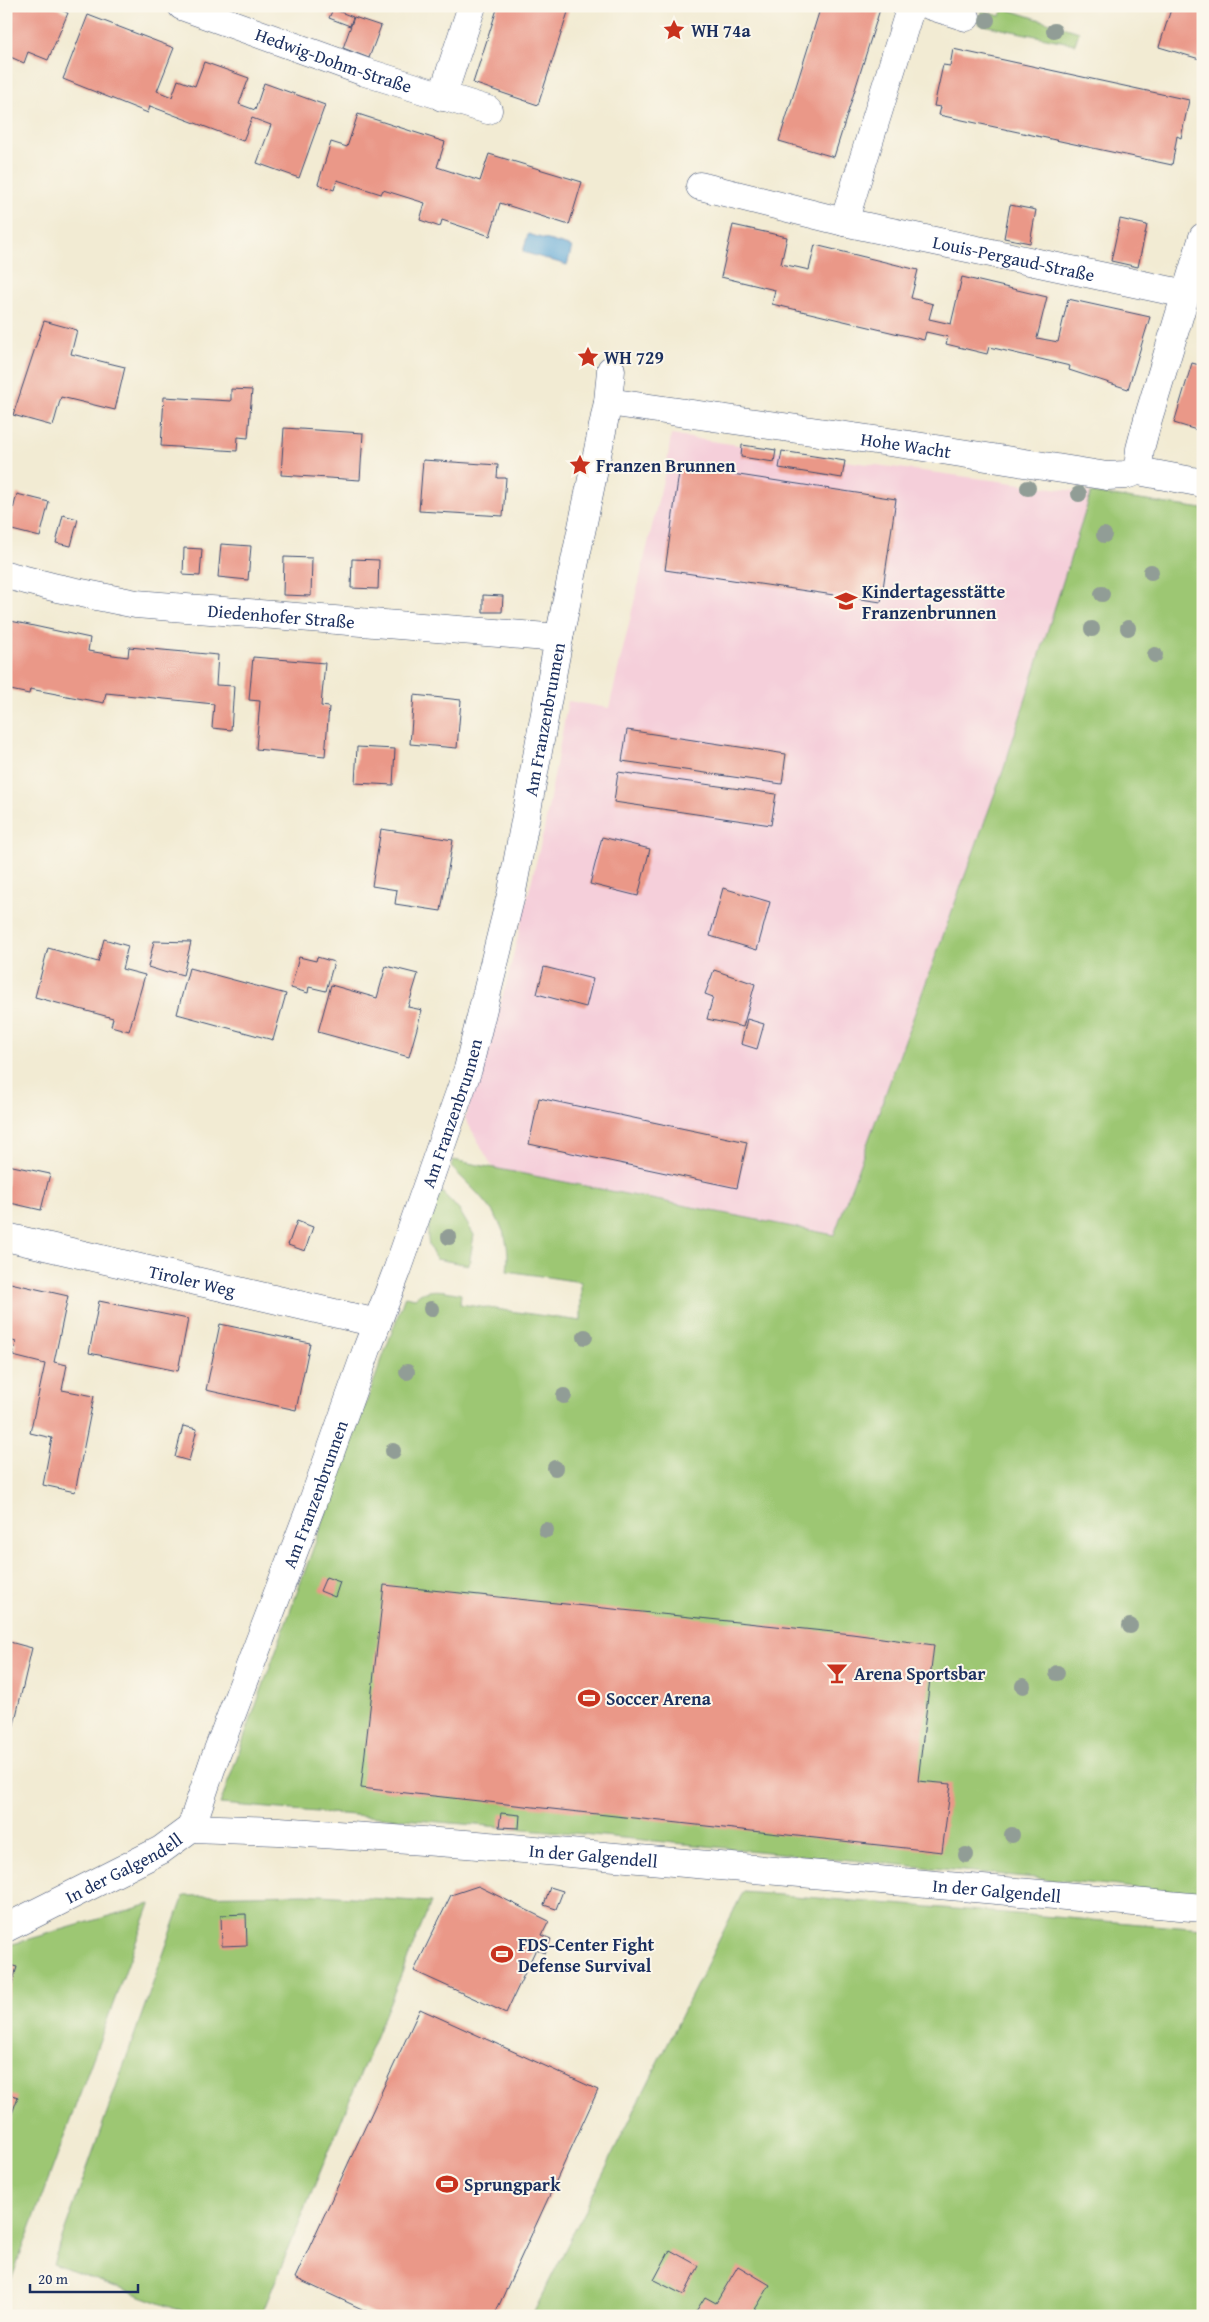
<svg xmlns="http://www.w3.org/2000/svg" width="1209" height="2322" font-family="'Gentium Book Plus',serif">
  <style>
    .built { fill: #f5cfda }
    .green { fill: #9dc773; stroke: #5c7b68 }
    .water { fill: #5ea7d5; stroke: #3c6b9a }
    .building { fill: #ea9888 }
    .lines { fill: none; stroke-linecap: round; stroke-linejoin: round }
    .minor-casing { stroke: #3b4b70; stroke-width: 29 }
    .minor { stroke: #fff; stroke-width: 28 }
    .tree { fill: #919d96 }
    .labels { text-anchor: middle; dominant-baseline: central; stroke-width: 4; stroke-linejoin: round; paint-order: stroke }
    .poi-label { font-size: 18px; font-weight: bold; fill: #1b2f5e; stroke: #fbf7ec; text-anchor: start }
    .street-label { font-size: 18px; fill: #1b2f5e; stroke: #fbf7ec }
  </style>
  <rect width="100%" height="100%" fill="#fbf7ec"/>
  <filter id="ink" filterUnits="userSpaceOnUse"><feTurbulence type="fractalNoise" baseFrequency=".02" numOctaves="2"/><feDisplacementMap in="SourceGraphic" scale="10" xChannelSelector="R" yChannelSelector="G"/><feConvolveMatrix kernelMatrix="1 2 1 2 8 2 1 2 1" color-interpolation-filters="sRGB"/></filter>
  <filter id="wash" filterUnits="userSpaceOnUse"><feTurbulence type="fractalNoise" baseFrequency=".0096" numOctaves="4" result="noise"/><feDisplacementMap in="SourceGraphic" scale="20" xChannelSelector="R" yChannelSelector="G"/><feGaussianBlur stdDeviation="1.12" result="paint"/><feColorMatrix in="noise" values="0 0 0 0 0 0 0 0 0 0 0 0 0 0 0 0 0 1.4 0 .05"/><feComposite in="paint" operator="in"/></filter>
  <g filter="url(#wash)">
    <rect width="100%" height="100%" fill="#f2ebd3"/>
    <path class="built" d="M 671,435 L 845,461 L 1091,493 L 1003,771 L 834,1235 L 493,1168 L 465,1118 L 506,985 L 544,830 L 568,701 L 609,708 L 667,463 Z"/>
    <path class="green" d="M 1003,8 L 1079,32 L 1075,44 L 978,24 L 982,11 L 1000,16 Z
      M 1091,493 L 1203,509 L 1203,1897 L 1118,1886 L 561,1832 L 220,1804 L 405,1296 L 415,1298 C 427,1286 446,1291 461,1294 L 460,1304 L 581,1321 L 581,1282 L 507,1271 C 514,1223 482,1198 451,1167 L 453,1160 L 834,1235 L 1003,771 Z
      M 441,1191 L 459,1210 L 474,1235 L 469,1265 L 436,1259 C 419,1234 432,1217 441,1191 Z
      M 743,1892 L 1203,1929 L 1203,2316 L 532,2316 Z
      M 305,1894 L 431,1902 L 261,2316 L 195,2316 L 53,2264 L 184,1896 Z
      M 150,1904 L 6,2294 L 6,1946 Z"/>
    <path class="water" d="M 528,234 L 572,247 L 567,265 L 523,252 Z"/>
    <g id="blocks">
      <path class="building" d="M 6,6 L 52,6 L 68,13 L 48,60 L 28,52 L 24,63 L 6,55 Z
        M 498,6 L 570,6 L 538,105 L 473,83 Z
        M 821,6 L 881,6 L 834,157 L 779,141 Z
        M 1172,6 L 1203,6 L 1203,60 L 1159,47 Z
        M 333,9 L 353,17 L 350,26 L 329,18 Z
        M 88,15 L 174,48 L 157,91 L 172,97 L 178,80 L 195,86 L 204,62 L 249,78 L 239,104 L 255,110 L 264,83 L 325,105 L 299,178 L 257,163 L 271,125 L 252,118 L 243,141 L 150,106 L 148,113 L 63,79 Z
        M 354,17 L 381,26 L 369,58 L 343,48 Z
        M 953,49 L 1189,100 L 1181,138 L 1177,136 L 1172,165 L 939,115 L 941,107 L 934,106 L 943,65 L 950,66 Z
        M 358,114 L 445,142 L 437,167 L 480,181 L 489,154 L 582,182 L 569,225 L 500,203 L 490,236 L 442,220 L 440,227 L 420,220 L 425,203 L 383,190 L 381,194 L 337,180 L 334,190 L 318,184 L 331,142 L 347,147 Z
        M 1010,205 L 1036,210 L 1030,243 L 1004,238 Z
        M 1120,219 L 1147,225 L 1138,267 L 1111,261 Z
        M 733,225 L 787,237 L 781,264 L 796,267 L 809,270 L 815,245 L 918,270 L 911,298 L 933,304 L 929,319 L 951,324 L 962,277 L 1047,297 L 1037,338 L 1058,342 L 1068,299 L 1150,317 L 1128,389 L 1069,370 L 1070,366 L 989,347 L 987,354 L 946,344 L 948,337 L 926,332 L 924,340 L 772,304 L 775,290 L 721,277 Z
        M 44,321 L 77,330 L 71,354 L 125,367 L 115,410 L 61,397 L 53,426 L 13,415 Z
        M 1192,363 L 1203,366 L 1203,432 L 1174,423 Z
        M 231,389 L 252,390 L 248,438 L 238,437 L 237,451 L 161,446 L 164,397 L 231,401 Z
        M 284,428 L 363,433 L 360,480 L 281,475 Z
        M 742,445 L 776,450 L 774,462 L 741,457 Z
        M 782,451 L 845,461 L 842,478 L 779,468 Z
        M 423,460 L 498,465 L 497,478 L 506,478 L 503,516 L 419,511 Z
        M 680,466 L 896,499 L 881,602 L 665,570 Z
        M 17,494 L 49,502 L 40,537 L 8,529 Z
        M 63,515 L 78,519 L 71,546 L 56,543 Z
        M 221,544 L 251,546 L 248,580 L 218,577 Z
        M 184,548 L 202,549 L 200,576 L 183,575 Z
        M 284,557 L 312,558 L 311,596 L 283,595 Z
        M 352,559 L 379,560 L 378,589 L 351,588 Z
        M 483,595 L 503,596 L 502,612 L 483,612 Z
        M 6,620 L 90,638 L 88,651 L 113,655 L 128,657 L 129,647 L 218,655 L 216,685 L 234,686 L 231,730 L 212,728 L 214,704 L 106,693 L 104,703 L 30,689 L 29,694 L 6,689 Z
        M 253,657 L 325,663 L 321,706 L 329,707 L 325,756 L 256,749 L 260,701 L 249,700 Z
        M 414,695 L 461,700 L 457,748 L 410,744 Z
        M 627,730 L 786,754 L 782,784 L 622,761 Z
        M 357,747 L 395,749 L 393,785 L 355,783 Z
        M 618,772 L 776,794 L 771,825 L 614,802 Z
        M 381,829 L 453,840 L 441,911 L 395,904 L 397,890 L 372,886 Z
        M 602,837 L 650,849 L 638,896 L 590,884 Z
        M 723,888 L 770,902 L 757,950 L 710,936 Z
        M 104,939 L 128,946 L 122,969 L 145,975 L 129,1031 L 111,1026 L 113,1018 L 35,997 L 48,948 L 98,962 Z
        M 154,941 L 191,942 L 183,975 L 168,971 L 167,973 L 148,967 Z
        M 299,957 L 316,961 L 317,957 L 334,962 L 326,991 L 309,987 L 308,993 L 291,988 Z
        M 386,966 L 418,974 L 408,1007 L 422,1010 L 409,1057 L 318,1032 L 331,985 L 377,998 Z
        M 544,967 L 593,979 L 586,1007 L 537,994 Z
        M 189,968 L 286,994 L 273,1040 L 177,1014 Z
        M 714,970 L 755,984 L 743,1027 L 707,1019 L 713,997 L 705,994 Z
        M 747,1019 L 764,1024 L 757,1049 L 741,1044 Z
        M 539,1098 L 747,1142 L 737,1188 L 529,1144 Z
        M 8,1165 L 50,1174 L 41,1210 L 6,1202 Z
        M 297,1221 L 313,1227 L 305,1251 L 288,1245 Z
        M 6,1282 L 68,1296 L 54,1362 L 67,1365 L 62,1390 L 94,1396 L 75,1492 L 43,1485 L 52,1438 L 30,1433 L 45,1364 L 13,1356 L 16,1342 L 6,1339 Z
        M 99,1301 L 188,1319 L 178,1371 L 89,1353 Z
        M 220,1324 L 310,1343 L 296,1410 L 206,1390 Z
        M 183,1426 L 197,1429 L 189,1461 L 175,1457 Z
        M 326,1577 L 340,1582 L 335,1597 L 320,1591 Z
        M 384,1585 L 852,1634 L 934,1645 L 918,1781 L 951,1784 L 942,1852 L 361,1788 Z
        M 6,1641 L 32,1648 L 13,1729 L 6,1727 Z
        M 501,1813 L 520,1815 L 519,1828 L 499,1827 Z
        M 478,1886 L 549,1921 L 542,1935 L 551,1939 L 545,1953 L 536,1949 L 506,2013 L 414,1971 L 451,1895 Z
        M 550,1887 L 563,1891 L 556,1909 L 544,1905 Z
        M 246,1914 L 247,1945 L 222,1946 L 221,1915 Z
        M 6,1964 L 17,1967 L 8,1997 L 6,1997 Z
        M 420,2009 L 598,2090 L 494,2316 L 377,2316 L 295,2278 Z
        M 6,2093 L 18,2097 L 10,2119 L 6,2117 Z
        M 670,2250 L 699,2266 L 684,2295 L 654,2280 Z
        M 738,2266 L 770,2285 L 751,2316 L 693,2316 L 705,2297 L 716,2303 Z"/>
    </g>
  </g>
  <g filter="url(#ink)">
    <use href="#blocks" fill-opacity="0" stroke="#3b4b70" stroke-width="1"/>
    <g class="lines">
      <g class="minor-casing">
        <g id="minor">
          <path id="s1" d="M 182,6 L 365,72 L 488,110"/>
          <path d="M 931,6 L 966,17"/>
          <path d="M 442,97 L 472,6"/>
          <path id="s2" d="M 700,186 L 844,222 L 1186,294"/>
          <path d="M 844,222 L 911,6"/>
          <path id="s3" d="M 608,402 L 910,445 L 1107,476 L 1125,475 L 1138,471 L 1203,483"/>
          <path d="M 1138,471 L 1140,449 L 1148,419 L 1203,237"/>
          <path id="s4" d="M 6,575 L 57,588 L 136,604 L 559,638"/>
          <path id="s5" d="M 6,1237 L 377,1323"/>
          <path id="s6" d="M 191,1828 L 213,1763 L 313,1501 L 367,1349 L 397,1271 L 468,1069 L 512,891 L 559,638 L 608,402 L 611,370"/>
          <path id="s7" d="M 6,1928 L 161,1850 L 191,1828 L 279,1831 L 466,1844 L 1203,1908"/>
        </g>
      </g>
      <use href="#minor" class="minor"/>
    </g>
    <g class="tree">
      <circle cx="987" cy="20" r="8"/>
      <circle cx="1054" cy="31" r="8"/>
      <circle cx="1028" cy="488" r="8"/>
      <circle cx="1079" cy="494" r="8"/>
      <circle cx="1104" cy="535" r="8"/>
      <circle cx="1151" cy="572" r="8"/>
      <circle cx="1102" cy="594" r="8"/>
      <circle cx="1128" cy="628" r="8"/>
      <circle cx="1092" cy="629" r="8"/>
      <circle cx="1155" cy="655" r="8"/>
      <circle cx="449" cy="1237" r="8"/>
      <circle cx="431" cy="1309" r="8"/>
      <circle cx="585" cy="1337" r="8"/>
      <circle cx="407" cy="1372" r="8"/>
      <circle cx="564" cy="1396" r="8"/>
      <circle cx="393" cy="1451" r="8"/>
      <circle cx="555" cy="1468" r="8"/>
      <circle cx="546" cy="1530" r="8"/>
      <circle cx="1130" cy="1626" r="8"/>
      <circle cx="1057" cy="1673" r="8"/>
      <circle cx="1023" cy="1686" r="8"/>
      <circle cx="1012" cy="1835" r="8"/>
      <circle cx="966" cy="1855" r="8"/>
    </g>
  </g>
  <defs>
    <g id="sight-bare" transform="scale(1.725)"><path d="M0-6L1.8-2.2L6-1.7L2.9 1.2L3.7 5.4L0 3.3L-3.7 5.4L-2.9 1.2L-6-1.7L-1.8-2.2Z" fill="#c8321e" stroke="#fbf7ec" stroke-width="2.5" paint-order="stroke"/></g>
    <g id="school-bare" transform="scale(1.725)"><path d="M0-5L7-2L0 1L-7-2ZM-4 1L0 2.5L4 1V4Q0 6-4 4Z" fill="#c8321e" stroke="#fbf7ec" stroke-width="2.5" paint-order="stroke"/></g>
    <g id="bar-bare" transform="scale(1.725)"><path d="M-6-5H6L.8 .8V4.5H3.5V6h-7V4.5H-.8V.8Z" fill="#c8321e" stroke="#fbf7ec" stroke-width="2.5" paint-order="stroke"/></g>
    <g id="stadium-bare" transform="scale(1.725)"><path d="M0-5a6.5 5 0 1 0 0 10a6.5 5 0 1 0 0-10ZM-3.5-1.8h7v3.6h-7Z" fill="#c8321e" stroke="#fbf7ec" stroke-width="2.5" paint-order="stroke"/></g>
  </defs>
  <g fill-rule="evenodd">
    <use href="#sight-bare" x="674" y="30"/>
    <use href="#sight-bare" x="588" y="357"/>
    <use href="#sight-bare" x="580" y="465"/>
    <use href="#school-bare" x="846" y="601"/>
    <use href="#bar-bare" x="837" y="1673"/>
    <use href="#stadium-bare" x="589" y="1698"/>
    <use href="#stadium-bare" x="502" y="1954"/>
    <use href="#stadium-bare" x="447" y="2184"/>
  </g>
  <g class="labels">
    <g class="poi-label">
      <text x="691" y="30">WH 74a</text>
      <text x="604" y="357">WH 729</text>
      <text x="596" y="465">Franzen Brunnen</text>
      <text x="862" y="591">Kindertagesstätte<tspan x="862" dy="21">Franzenbrunnen</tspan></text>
      <text x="854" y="1673">Arena Sportsbar</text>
      <text x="606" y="1698">Soccer Arena</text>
      <text x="518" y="1944">FDS-Center Fight<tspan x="518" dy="21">Defense Survival</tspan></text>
      <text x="464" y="2184">Sprungpark</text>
    </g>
    <g class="street-label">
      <text stroke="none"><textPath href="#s1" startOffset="161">Hedwig-Dohm-Straße</textPath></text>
      <text stroke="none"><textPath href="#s2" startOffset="322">Louis-Pergaud-Straße</textPath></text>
      <text stroke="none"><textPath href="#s3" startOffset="301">Hohe Wacht</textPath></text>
      <text stroke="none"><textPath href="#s4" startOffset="279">Diedenhofer Straße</textPath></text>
      <text stroke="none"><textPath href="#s6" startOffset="1166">Am Franzenbrunnen</textPath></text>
      <text stroke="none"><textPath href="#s6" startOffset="761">Am Franzenbrunnen</textPath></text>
      <text stroke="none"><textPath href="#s5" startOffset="191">Tiroler Weg</textPath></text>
      <text stroke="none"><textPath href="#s6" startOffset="356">Am Franzenbrunnen</textPath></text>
      <text stroke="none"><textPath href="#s7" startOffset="614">In der Galgendell</textPath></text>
      <text stroke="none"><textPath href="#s7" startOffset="132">In der Galgendell</textPath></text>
      <text stroke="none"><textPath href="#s7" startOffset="1019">In der Galgendell</textPath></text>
    </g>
  </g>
  <rect width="1209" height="2322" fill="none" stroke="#fbf7ec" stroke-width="25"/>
  <path d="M30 2284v8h108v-8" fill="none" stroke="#1b2f5e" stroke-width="2.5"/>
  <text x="38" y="2284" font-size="15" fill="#1b2f5e" stroke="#fbf7ec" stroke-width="4" paint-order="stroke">20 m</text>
</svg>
